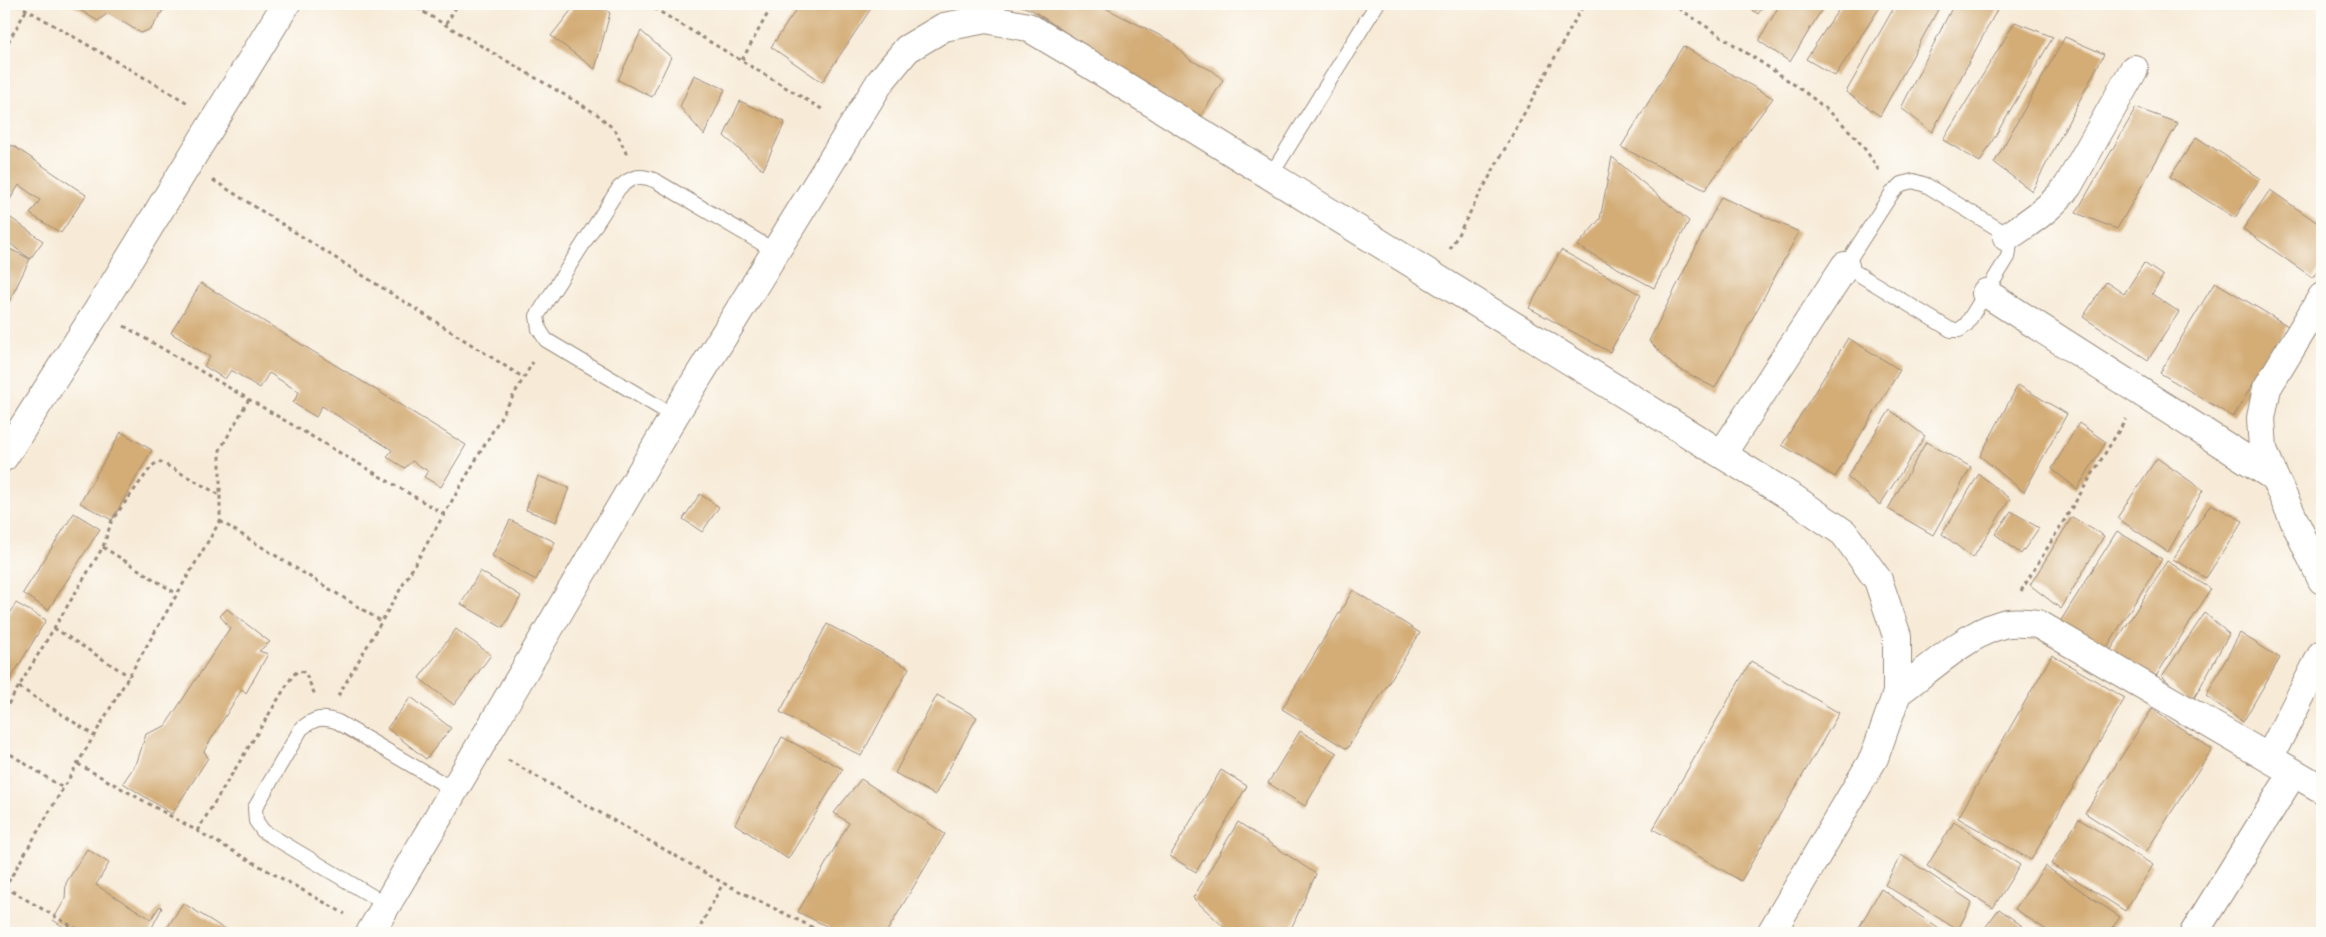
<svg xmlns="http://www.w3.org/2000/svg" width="2326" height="937" font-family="Vollkorn,serif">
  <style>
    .building { fill: #d3ac76 }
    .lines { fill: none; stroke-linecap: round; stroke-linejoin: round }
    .service-casing { stroke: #998a7b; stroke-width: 16 }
    .minor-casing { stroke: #998a7b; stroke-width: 30 }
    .path { stroke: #998a7b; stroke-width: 3; stroke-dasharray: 4 4; stroke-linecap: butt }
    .service { stroke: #fff; stroke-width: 14 }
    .minor { stroke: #fff; stroke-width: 28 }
  </style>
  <rect width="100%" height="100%" fill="#fdfcf7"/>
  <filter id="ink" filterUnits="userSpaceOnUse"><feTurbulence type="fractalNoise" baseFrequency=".02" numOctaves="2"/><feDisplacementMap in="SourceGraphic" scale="10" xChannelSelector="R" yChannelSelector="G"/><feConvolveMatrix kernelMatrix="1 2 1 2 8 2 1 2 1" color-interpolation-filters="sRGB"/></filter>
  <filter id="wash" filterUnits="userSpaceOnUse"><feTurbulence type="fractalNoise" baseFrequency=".0096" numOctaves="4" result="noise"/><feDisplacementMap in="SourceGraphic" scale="20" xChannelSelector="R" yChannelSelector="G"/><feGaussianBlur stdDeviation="1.12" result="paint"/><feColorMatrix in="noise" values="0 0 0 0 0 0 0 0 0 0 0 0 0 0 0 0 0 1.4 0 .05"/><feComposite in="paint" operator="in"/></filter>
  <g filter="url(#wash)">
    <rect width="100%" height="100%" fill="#f7ebd8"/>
    <g id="blocks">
      <path class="building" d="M 70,4 L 167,4 L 151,29 L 141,33 L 108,13 L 98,21 Z
        M 576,4 L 598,4 L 610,13 L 595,69 L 551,36 Z
        M 800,4 L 874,4 L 822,82 L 771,47 Z
        M 1016,4 L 1097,4 L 1171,41 L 1190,60 L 1213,71 L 1223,80 L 1198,121 L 1032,10 Z
        M 1743,4 L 1765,4 L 1758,14 Z
        M 1780,4 L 1825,4 L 1790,62 L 1759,41 Z
        M 1842,4 L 1882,4 L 1835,76 L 1806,59 Z
        M 1896,4 L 1941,4 L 1880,116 L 1846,92 Z
        M 1954,4 L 2000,4 L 1932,132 L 1901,108 Z
        M 2015,22 L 2053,37 L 1980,162 L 1943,140 Z
        M 641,31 L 671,57 L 652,97 L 618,80 Z
        M 2065,37 L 2104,54 L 2032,191 L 1994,163 Z
        M 1683,46 L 1773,98 L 1705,190 L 1621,147 Z
        M 694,75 L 725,89 L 704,135 L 680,107 Z
        M 740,101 L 785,122 L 763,170 L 724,136 Z
        M 2136,108 L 2178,123 L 2117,229 L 2076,213 Z
        M 2196,137 L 2260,178 L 2235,218 L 2170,177 Z
        M 12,145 L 86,195 L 61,233 L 30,214 L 40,200 L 19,185 L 9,201 L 4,199 L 4,158 Z
        M 1612,157 L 1689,221 L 1654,288 L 1577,246 L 1600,219 Z
        M 2270,190 L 2322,226 L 2322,265 L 2313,278 L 2243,229 Z
        M 1721,197 L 1799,232 L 1715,388 L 1674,366 L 1649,341 Z
        M 4,213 L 43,241 L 30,259 L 5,310 L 4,246 L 30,259 L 4,239 Z
        M 1561,250 L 1641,295 L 1610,352 L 1529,308 Z
        M 2144,263 L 2163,276 L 2152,294 L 2179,312 L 2148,360 L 2083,317 L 2106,282 L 2124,294 Z
        M 2215,282 L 2288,326 L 2233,417 L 2160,373 Z
        M 201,283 L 466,445 L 441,487 L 424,477 L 428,471 L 412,461 L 405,468 L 387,457 L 392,450 L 322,406 L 316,417 L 293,403 L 299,392 L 269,373 L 260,388 L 231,370 L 225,379 L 204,366 L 210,357 L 171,333 Z
        M 1848,338 L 1900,370 L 1835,477 L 1782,445 Z
        M 2018,385 L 2067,414 L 2024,492 L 1980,456 Z
        M 1890,410 L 1925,436 L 1880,505 L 1847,477 Z
        M 2079,423 L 2106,442 L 2077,489 L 2052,469 Z
        M 121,432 L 152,450 L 112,520 L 80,503 Z
        M 1926,442 L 1971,467 L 1933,535 L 1888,509 Z
        M 2157,458 L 2203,490 L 2168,552 L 2117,518 Z
        M 1979,474 L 2010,499 L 1973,558 L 1942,534 Z
        M 538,476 L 569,488 L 556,522 L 526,510 Z
        M 700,494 L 719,507 L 702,532 L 683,519 Z
        M 2211,504 L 2243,521 L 2206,578 L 2173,559 Z
        M 2011,511 L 2039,528 L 2021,554 L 1995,534 Z
        M 74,513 L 100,529 L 48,610 L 23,593 Z
        M 2072,517 L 2104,536 L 2061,609 L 2030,585 Z
        M 510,520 L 555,542 L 536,580 L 492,556 Z
        M 2117,531 L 2162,559 L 2103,653 L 2058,625 Z
        M 2167,561 L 2211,589 L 2153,681 L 2109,653 Z
        M 480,571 L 521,596 L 503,628 L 461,604 Z
        M 1353,590 L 1420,633 L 1347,749 L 1282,709 Z
        M 16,603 L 46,620 L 4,690 L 4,623 Z
        M 227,609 L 270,642 L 259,651 L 268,654 L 246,693 L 242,689 L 204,751 L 208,758 L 172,814 L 123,783 L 137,762 L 146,734 L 165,726 L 230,628 L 220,616 Z
        M 2205,613 L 2229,634 L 2191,704 L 2162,676 Z
        M 827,624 L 909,668 L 861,756 L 780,712 Z
        M 456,629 L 491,655 L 454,705 L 419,678 Z
        M 2240,633 L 2280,658 L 2243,722 L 2206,696 Z
        M 2052,655 L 2125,698 L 2031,860 L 1958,818 Z
        M 1751,661 L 1839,713 L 1741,881 L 1653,829 Z
        M 937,695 L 977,717 L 935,795 L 895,773 Z
        M 411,697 L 451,728 L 426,759 L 387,728 Z
        M 2152,709 L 2212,749 L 2146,852 L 2085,813 Z
        M 1300,731 L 1337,753 L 1305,806 L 1268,783 Z
        M 782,737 L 843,769 L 788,859 L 735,824 Z
        M 1221,770 L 1247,786 L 1196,872 L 1170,856 Z
        M 861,779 L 945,834 L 886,933 L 840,933 L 798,912 L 849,823 L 834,813 Z
        M 2079,819 L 2153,865 L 2125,911 L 2051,864 Z
        M 1238,822 L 1316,874 L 1289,933 L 1223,933 L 1226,929 L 1193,898 Z
        M 1954,822 L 2020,865 L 1993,908 L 1927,866 Z
        M 87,849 L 109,863 L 96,885 L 151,919 L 160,906 L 162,908 L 149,933 L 73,933 L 53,920 L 65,899 L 66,883 Z
        M 1901,855 L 1972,902 L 1958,930 L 1885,885 Z
        M 2045,866 L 2120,917 L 2109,933 L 2051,933 L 2015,909 Z
        M 1881,889 L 1945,933 L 1863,933 L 1858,929 Z
        M 183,903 L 231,933 L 164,933 Z
        M 1999,909 L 2032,933 L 1981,933 Z"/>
    </g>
  </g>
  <g filter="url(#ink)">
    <use href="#blocks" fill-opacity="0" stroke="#998a7b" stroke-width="1"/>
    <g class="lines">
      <g class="service-casing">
        <path id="service" d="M 1271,175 L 1377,4
          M 1913,181 L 1926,185 L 2000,230 C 2009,239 2011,245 2008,257 L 1966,325 L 1959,330 L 1951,330 L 1845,266 L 1892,193 L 1901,184 Z
          M 674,416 L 546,340 L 539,329 L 537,316 L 619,188 C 632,176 640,174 656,181 L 775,251
          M 387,905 L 263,831 L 256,821 L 255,808 L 301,729 C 314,718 322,716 338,722 L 454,790"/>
      </g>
      <g class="minor-casing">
        <path id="minor" d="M 2007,237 C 2030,222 2051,208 2068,186 L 2134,69
          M 1986,293 L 2274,477
          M 2322,297 L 2267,388 L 2261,418 L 2263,449 L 2274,477 L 2322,580
          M 1722,454 L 1845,266
          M 4,457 L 98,310 L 286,4
          M 1897,693 C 1926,672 1967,634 2000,625 C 2012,621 2025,623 2038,624 L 2322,789
          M 2269,758 L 2322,654
          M 370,933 L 674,416 L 880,82 L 907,49 L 944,27 L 986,19 L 1028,27 L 1065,49 L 1796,500 L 1844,533 L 1878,580 L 1897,636 L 1897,693 L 1874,758 L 1771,933
          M 2194,933 L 2293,773"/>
      </g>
      <path class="path" d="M 17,4 L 188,103
        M 410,4 L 597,114 L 616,131 L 627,155
        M 647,4 L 825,111
        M 1672,4 C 1701,23 1730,42 1759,61 C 1806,92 1851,121 1879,171
        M 423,11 L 428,4
        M 446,24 L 458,4
        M 4,49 L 27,9
        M 742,60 L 773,4
        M 213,180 L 524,378
        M 1450,249 L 1584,4
        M 124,326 L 444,514
        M 220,521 L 381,621
        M 103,547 L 177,594
        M 2021,591 L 2126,419
        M 54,628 L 129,676
        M 19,687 L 94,735
        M 338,696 L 533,362
        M 4,711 L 103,547 L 112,520 L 152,466 L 159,461 L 220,495
        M 4,750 L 63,788
        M 508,760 L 723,883 L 824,933
        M 78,764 L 345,914
        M 197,831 L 293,675 L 298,671 L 305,672 L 315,695
        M 4,870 L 12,875
        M 5,887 L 83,933
        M 4,889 L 220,521 L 220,450 L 249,399
        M 697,933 L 723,883"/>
      <use href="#service" class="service"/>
      <use href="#minor" class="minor"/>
    </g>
  </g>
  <rect width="2326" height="937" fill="none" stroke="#fdfcf7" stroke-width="20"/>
</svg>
